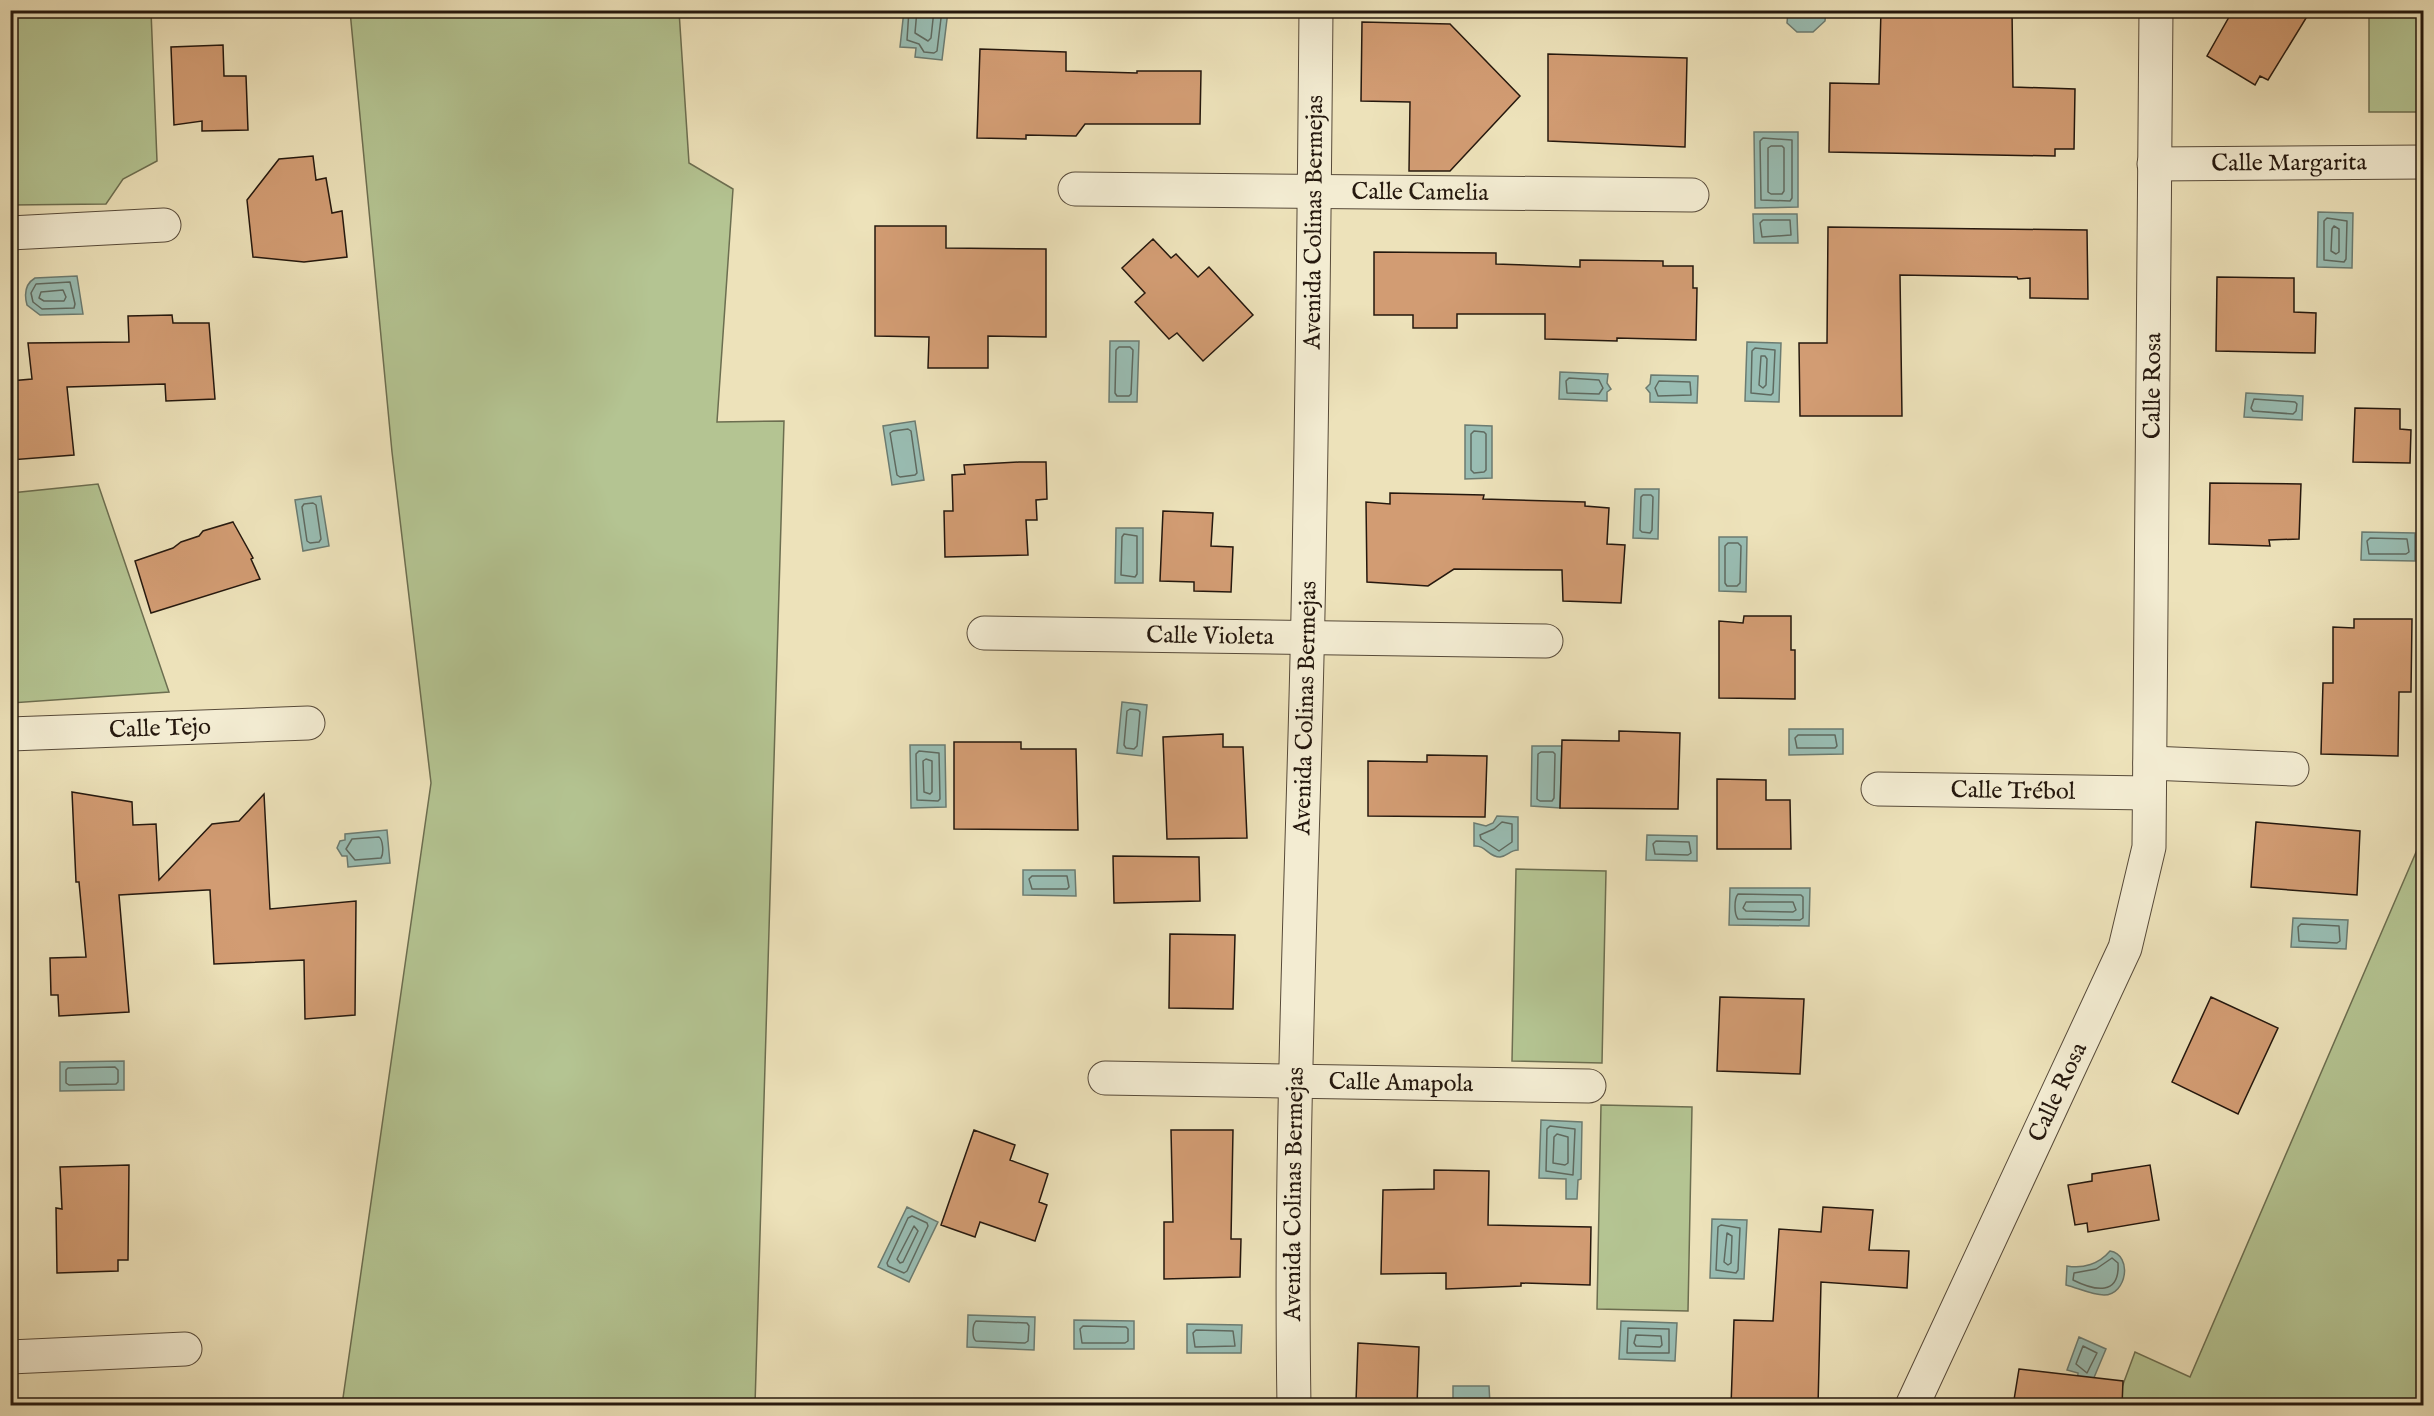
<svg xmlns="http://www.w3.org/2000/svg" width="2434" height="1416" font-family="'IM FELL English',serif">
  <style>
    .green { fill: #b4c492; stroke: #6c6e50; stroke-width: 1.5 }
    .water { fill: #99bdb3; stroke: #6b7b71; stroke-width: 1.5 }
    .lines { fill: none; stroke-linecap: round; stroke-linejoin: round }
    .shore { stroke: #5f6a60; stroke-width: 1.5 }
    .building { fill: #d29c73; stroke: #25180e; stroke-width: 1.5 }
    .minor-casing { stroke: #574a39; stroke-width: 35 }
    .minor { stroke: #f3ecd2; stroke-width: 33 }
    .labels { text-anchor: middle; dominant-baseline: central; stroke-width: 5; stroke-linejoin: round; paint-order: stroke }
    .street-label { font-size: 24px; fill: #25180e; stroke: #f3ecd2 }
  </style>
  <rect width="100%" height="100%" fill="#ede2ba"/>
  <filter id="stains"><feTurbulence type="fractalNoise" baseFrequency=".00333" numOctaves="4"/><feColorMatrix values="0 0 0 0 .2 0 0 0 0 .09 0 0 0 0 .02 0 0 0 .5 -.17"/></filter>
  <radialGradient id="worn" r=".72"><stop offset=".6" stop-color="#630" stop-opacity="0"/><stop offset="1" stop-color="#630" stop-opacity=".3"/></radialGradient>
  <path class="green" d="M 10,11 L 151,11 L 157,161 L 123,179 L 106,204 L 11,205 Z
    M 350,11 L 679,11 L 689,163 L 733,189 L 717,422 L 784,421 L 755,1405 L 342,1405 L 431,783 L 392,452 Z
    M 2369,11 L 2423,11 L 2423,112 L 2369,112 Z
    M 98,484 L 169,692 L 11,703 L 11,493 Z
    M 2423,836 L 2423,1405 L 2115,1406 L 2135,1352 L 2190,1377 Z
    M 1516,869 L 1606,871 L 1602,1063 L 1512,1061 Z
    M 1601,1105 L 1692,1107 L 1688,1311 L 1597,1309 Z"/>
  <path class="water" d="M 904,10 L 948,11 L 942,60 L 915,57 L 916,48 L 900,47 Z
    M 1788,11 L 1826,11 L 1825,21 L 1813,32 L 1797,32 L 1787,23 Z
    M 1754,132 L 1798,132 L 1798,207 L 1755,208 Z
    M 2318,212 L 2353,213 L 2352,268 L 2317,267 Z
    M 1753,214 L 1797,214 L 1798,243 L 1754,243 Z
    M 77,276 L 83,314 L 40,315 L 27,305 C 24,294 25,284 35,278 Z
    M 1110,341 L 1139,341 L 1137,402 L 1109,402 Z
    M 1747,342 L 1781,343 L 1779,402 L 1745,401 Z
    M 1560,372 L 1608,374 L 1607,383 L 1611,389 L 1607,392 L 1607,401 L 1559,399 Z
    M 1651,375 L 1698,376 L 1697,403 L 1650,402 L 1650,393 L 1646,388 L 1650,384 Z
    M 2246,393 L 2303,396 L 2302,420 L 2244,417 Z
    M 915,421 L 924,480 L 892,485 L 883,426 Z
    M 1465,425 L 1492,426 L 1492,478 L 1465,479 Z
    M 1635,489 L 1659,489 L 1658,539 L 1633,538 Z
    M 321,496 L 329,546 L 303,551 L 295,500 Z
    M 1116,528 L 1143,528 L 1143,583 L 1115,583 Z
    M 2362,532 L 2415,533 L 2415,561 L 2361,560 Z
    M 1719,537 L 1747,537 L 1746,592 L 1719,591 Z
    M 1122,702 L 1147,705 L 1142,756 L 1117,753 Z
    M 1789,729 L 1843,729 L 1843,754 L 1789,755 Z
    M 910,745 L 945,745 L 946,807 L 911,808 Z
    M 1532,746 L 1562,746 L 1560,808 L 1531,806 Z
    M 1497,816 L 1518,817 L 1518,850 C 1510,850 1508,856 1500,857 C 1488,857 1486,845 1474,846 L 1474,823 L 1486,826 L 1493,823 Z
    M 387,830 L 390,863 L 348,867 L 347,856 L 342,856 L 337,848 L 340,841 L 345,840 L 345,834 Z
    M 1647,835 L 1697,836 L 1697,861 L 1646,860 Z
    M 1023,870 L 1075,870 L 1076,896 L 1023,895 Z
    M 1730,888 L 1810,888 L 1809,926 L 1729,925 Z
    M 2293,918 L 2348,920 L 2346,949 L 2291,947 Z
    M 124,1061 L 124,1090 L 60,1091 L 60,1062 Z
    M 1541,1120 L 1582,1122 L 1581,1179 L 1578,1180 L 1577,1199 L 1566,1199 L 1566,1179 L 1539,1178 Z
    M 907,1207 L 938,1222 L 909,1282 L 878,1267 Z
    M 1712,1219 L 1747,1220 L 1744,1279 L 1710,1278 Z
    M 2110,1251 C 2133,1255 2127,1295 2104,1295 C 2092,1295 2078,1288 2066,1285 L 2067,1266 C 2083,1269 2099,1264 2110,1251 Z
    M 968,1315 L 1035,1317 L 1034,1350 L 967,1347 Z
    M 1074,1320 L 1134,1321 L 1134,1349 L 1074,1349 Z
    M 1621,1321 L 1677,1323 L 1675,1361 L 1619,1359 Z
    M 1187,1324 L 1242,1325 L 1241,1353 L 1187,1353 Z
    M 2079,1337 L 2106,1349 L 2085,1399 L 2076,1396 L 2078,1373 L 2067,1370 Z
    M 1453,1386 L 1489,1386 L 1490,1405 L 1453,1405 Z"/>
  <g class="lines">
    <path class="shore" d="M 909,10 L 907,40 L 919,44 L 924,52 L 934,53 L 937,51 L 942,10
      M 917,10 L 915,33 L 928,41 L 931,38 L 934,10
      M 1763,138 L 1792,140 L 1792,198 L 1790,201 L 1761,200 L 1760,141 Z
      M 1771,146 L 1782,146 L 1784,148 L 1784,191 L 1782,194 L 1771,194 L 1768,192 L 1768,148 Z
      M 2327,218 L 2347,221 L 2346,259 L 2344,262 L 2324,260 L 2324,221 Z
      M 1763,220 L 1790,220 L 1791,235 L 1762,237 L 1760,223 Z
      M 2334,226 L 2339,229 L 2339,252 L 2336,254 L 2331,251 L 2332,229 Z
      M 70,282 L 75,304 L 74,308 L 42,309 L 33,302 L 31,293 L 36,284 Z
      M 63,290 L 66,297 L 64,301 L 44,301 L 39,298 L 41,292 Z
      M 1119,347 L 1130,347 L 1133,350 L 1131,394 L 1129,396 L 1117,396 L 1115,393 L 1116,350 Z
      M 1755,348 L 1775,350 L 1773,393 L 1771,395 L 1751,393 L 1752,351 Z
      M 1761,356 L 1765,356 L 1767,359 L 1766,385 L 1763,388 L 1759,385 Z
      M 1569,378 L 1599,380 L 1603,388 L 1599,394 L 1567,393 L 1566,381 Z
      M 1659,381 L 1690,382 L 1691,395 L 1658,396 L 1655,388 Z
      M 2254,399 L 2295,402 L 2297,404 L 2296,411 L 2293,414 L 2253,411 L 2251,408 Z
      M 908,429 L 911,431 L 917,473 L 915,475 L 900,477 L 897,475 L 890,433 L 893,431 Z
      M 1474,431 L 1484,432 L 1486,434 L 1486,470 L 1484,472 L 1474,473 L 1471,470 L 1471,434 Z
      M 1643,495 L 1651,495 L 1653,497 L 1652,530 L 1650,533 L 1642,532 L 1640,530 L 1641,497 Z
      M 313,503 L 316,505 L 321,539 L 319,542 L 310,543 L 307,541 L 302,507 L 304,504 Z
      M 1124,534 L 1137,536 L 1137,574 L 1135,577 L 1121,575 L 1122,537 Z
      M 2370,538 L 2407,539 L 2409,552 L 2406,554 L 2369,554 L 2367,541 Z
      M 1728,543 L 1738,543 L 1741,546 L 1740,583 L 1737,586 L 1727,586 L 1725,583 L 1725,546 Z
      M 1130,709 L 1138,710 L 1140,712 L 1137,746 L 1134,749 L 1126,748 L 1124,745 L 1127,711 Z
      M 1798,735 L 1835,735 L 1837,746 L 1835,748 L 1797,748 L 1795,738 Z
      M 919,751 L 939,753 L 940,799 L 938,801 L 917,800 L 916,754 Z
      M 1541,752 L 1553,752 L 1555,754 L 1554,798 L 1552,801 L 1540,801 L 1537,799 L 1538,754 Z
      M 926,759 L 932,761 L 932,792 L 930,794 L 924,792 L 923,761 Z
      M 1502,822 L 1512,824 L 1512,842 L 1499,851 L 1481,839 L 1480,835 L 1494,829 Z
      M 379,837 C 383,840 384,853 381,858 L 355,860 L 346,849 L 352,839 Z
      M 1656,841 L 1689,842 L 1691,853 L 1688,855 L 1655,854 L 1653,844 Z
      M 1032,876 L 1067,876 L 1069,887 L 1067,889 L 1032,889 L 1029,879 Z
      M 1738,894 L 1801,895 L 1803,897 L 1803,918 L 1800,920 L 1738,919 C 1734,914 1734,899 1738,894 Z
      M 1746,902 L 1793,902 L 1796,910 L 1793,912 L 1746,911 L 1743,908 Z
      M 2301,924 L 2339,926 L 2340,941 L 2337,943 L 2299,941 L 2298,927 Z
      M 115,1067 L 118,1070 L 118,1082 L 116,1084 L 69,1085 L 66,1083 L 66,1070 L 68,1068 Z
      M 1550,1126 L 1575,1129 L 1573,1175 L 1546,1171 L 1547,1129 Z
      M 1557,1134 L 1568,1137 L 1568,1163 L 1565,1165 L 1553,1163 L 1554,1137 Z
      M 912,1216 L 927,1223 L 928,1226 L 907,1271 L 904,1273 L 888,1266 L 887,1263 L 908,1218 Z
      M 1721,1225 L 1740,1228 L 1738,1270 L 1736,1273 L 1716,1270 L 1718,1227 Z
      M 914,1226 L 918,1231 L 903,1262 L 900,1263 L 897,1259 Z
      M 1727,1233 L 1732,1236 L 1731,1263 L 1728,1265 L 1724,1262 Z
      M 2112,1258 L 2118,1263 C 2120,1296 2095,1291 2073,1280 L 2074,1273 L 2096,1269 Z
      M 976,1321 L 1027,1323 L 1029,1326 L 1028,1341 L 1025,1343 L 976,1341 C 972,1338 972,1325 976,1321 Z
      M 1083,1326 L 1126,1327 L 1128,1329 L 1128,1341 L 1125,1343 L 1082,1343 L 1080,1329 Z
      M 1628,1328 L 1669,1329 L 1669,1353 L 1627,1353 Z
      M 1196,1330 L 1233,1331 L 1235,1346 L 1195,1347 L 1193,1333 Z
      M 1636,1335 L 1661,1336 L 1662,1345 L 1660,1347 L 1636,1346 L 1634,1343 Z
      M 2083,1346 L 2097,1353 L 2087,1373 L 2076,1364 Z"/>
  </g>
  <path class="building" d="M 1881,10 L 2012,10 L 2013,87 L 2075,89 L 2074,149 L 2055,149 L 2055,156 L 1829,152 L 1830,83 L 1879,84 Z
    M 2233,10 L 2311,10 L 2268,80 L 2260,76 L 2255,85 L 2207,56 Z
    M 1362,22 L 1450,24 L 1520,96 L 1450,171 L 1409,171 L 1410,102 L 1361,101 Z
    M 223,45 L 224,76 L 246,76 L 248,130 L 202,131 L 202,121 L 174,125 L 171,47 Z
    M 980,49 L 1066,52 L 1066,71 L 1137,73 L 1137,71 L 1201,71 L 1200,124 L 1085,124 L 1076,136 L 1026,135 L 1026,139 L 977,138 Z
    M 1548,54 L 1687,58 L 1685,147 L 1548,141 Z
    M 313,156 L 316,180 L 326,178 L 332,213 L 342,211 L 347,257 L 304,262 L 253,257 L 247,200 L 279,159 Z
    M 875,226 L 946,226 L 946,248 L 1046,249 L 1046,337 L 988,336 L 988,368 L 928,368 L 929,337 L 875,336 Z
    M 1828,227 L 2087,230 L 2088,299 L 2030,298 L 2030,278 L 2018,279 L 2017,277 L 1900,275 L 1902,416 L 1800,416 L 1799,343 L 1827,343 Z
    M 1153,239 L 1171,258 L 1176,254 L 1198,277 L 1209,267 L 1253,315 L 1203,361 L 1177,333 L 1169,339 L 1135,302 L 1145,293 L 1122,268 Z
    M 1374,252 L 1496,253 L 1496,264 L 1580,267 L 1580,260 L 1663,261 L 1663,266 L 1693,266 L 1693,288 L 1697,288 L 1696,340 L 1617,338 L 1617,341 L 1545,339 L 1545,314 L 1457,314 L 1457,328 L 1413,328 L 1413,315 L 1374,315 Z
    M 2217,277 L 2294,278 L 2294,312 L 2316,313 L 2315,353 L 2216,351 Z
    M 172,315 L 173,323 L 209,323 L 215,399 L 166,401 L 165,384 L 67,387 L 74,455 L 10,460 L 10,381 L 32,379 L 28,343 L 129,342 L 128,316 Z
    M 2355,408 L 2400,409 L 2400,429 L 2411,430 L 2410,463 L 2353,462 Z
    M 1019,462 L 1046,462 L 1047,499 L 1036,500 L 1037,520 L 1026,520 L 1028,555 L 945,557 L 944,511 L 953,511 L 952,475 L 965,474 L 964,465 Z
    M 2210,483 L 2301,484 L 2299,539 L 2269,540 L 2270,546 L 2209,544 Z
    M 1390,493 L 1484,495 L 1483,499 L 1585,502 L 1585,506 L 1609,508 L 1607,544 L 1625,545 L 1621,603 L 1563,601 L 1562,570 L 1454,569 L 1428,586 L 1367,582 L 1366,502 L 1390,504 Z
    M 1163,511 L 1213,513 L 1211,546 L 1233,547 L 1231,592 L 1194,591 L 1194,582 L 1160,581 Z
    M 233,522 L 253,558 L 251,559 L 260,579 L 151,613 L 135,561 L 173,548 L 181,542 L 199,536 L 203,531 Z
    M 1744,616 L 1791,616 L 1791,650 L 1795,650 L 1795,699 L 1719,698 L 1719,621 L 1743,623 Z
    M 2354,619 L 2412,619 L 2411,692 L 2399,692 L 2398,756 L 2321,754 L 2323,683 L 2333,683 L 2333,627 L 2354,628 Z
    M 1619,731 L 1680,733 L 1678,809 L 1560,808 L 1562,740 L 1619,741 Z
    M 1223,734 L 1223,747 L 1243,747 L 1247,838 L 1167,839 L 1163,737 Z
    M 954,742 L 1021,742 L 1021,749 L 1076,749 L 1078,830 L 954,829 Z
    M 1427,755 L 1487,756 L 1485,817 L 1368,816 L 1368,761 L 1427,762 Z
    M 1717,779 L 1766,780 L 1766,800 L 1790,800 L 1791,849 L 1717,849 Z
    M 72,792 L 132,802 L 133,825 L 156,824 L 159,880 L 212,824 L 239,821 L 264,794 L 270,909 L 356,901 L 355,1015 L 305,1019 L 304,960 L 214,964 L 210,890 L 207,890 L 119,895 L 129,1012 L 59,1016 L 58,995 L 51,995 L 50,958 L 86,957 L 79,882 L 76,882 Z
    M 2256,822 L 2360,831 L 2357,895 L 2251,887 Z
    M 1113,856 L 1199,857 L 1200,901 L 1114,903 Z
    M 1170,934 L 1235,935 L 1233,1009 L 1169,1008 Z
    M 1720,997 L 1804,999 L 1800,1074 L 1717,1071 Z
    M 2211,997 L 2278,1028 L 2238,1114 L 2172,1082 Z
    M 974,1130 L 1015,1145 L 1010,1160 L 1048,1174 L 1039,1202 L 1047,1205 L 1035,1241 L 980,1222 L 975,1237 L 941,1225 Z
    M 1171,1130 L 1233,1130 L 1231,1239 L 1241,1239 L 1240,1277 L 1164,1279 L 1164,1222 L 1173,1222 Z
    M 129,1165 L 128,1260 L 118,1260 L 118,1271 L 57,1273 L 56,1208 L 62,1209 L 60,1167 Z
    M 2150,1165 L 2159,1220 L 2088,1232 L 2087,1223 L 2075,1225 L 2068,1185 L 2092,1181 L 2092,1174 Z
    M 1434,1170 L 1489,1171 L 1488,1225 L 1591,1227 L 1590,1285 L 1521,1283 L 1521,1286 L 1446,1289 L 1446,1273 L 1381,1274 L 1383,1190 L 1434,1189 Z
    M 1823,1207 L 1873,1210 L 1869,1250 L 1909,1251 L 1907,1288 L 1821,1282 L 1818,1406 L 1731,1406 L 1734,1320 L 1773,1321 L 1779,1229 L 1821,1232 Z
    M 1358,1343 L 1419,1347 L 1417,1406 L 1363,1406 L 1363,1402 L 1356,1402 Z
    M 2019,1369 L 2123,1381 L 2122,1406 L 2013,1406 Z"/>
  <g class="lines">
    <g class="minor-casing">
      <g id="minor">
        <path id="s1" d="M 2154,164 L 2424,162"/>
        <path id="s2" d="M 1075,189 L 1692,195"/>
        <path d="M 10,233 L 164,225"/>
        <path id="s3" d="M 984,633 L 1546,641"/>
        <path id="s4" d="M 10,734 L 308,723"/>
        <path d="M 2150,763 L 2292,769"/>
        <path id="s5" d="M 1878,789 L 2149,793"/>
        <path id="s6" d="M 1105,1078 L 1589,1086"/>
        <path d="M 10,1357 L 185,1349"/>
        <path id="s7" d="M 1294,1406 C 1290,1170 1300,933 1306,698 C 1312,469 1314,239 1316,10"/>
        <path id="s8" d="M 1912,1406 L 2125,948 L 2149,847 L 2156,10"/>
      </g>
    </g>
    <use href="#minor" class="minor"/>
  </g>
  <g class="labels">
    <g class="street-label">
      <text stroke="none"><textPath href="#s1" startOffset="135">Calle Margarita</textPath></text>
      <text stroke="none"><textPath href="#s2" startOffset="345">Calle Camelia</textPath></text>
      <text stroke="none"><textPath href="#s7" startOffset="1184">Avenida Colinas Bermejas</textPath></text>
      <text stroke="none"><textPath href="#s8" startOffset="1070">Calle Rosa</textPath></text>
      <text stroke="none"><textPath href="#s3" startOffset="226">Calle Violeta</textPath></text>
      <text stroke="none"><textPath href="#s7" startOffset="698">Avenida Colinas Bermejas</textPath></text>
      <text stroke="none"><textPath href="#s4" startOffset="150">Calle Tejo</textPath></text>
      <text stroke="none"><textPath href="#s5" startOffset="135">Calle Trébol</textPath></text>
      <text stroke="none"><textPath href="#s6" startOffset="296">Calle Amapola</textPath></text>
      <text stroke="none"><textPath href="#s8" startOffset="346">Calle Rosa</textPath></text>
      <text stroke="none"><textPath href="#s7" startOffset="212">Avenida Colinas Bermejas</textPath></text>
    </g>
  </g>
  <rect width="2434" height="1416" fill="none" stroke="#ede2ba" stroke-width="36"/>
  <rect x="12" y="12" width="2410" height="1392" fill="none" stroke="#25180e" stroke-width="3"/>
  <rect x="18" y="18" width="2398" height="1380" fill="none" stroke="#25180e" stroke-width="1.5"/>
  <rect width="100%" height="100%" filter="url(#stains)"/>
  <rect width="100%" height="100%" fill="url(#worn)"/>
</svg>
